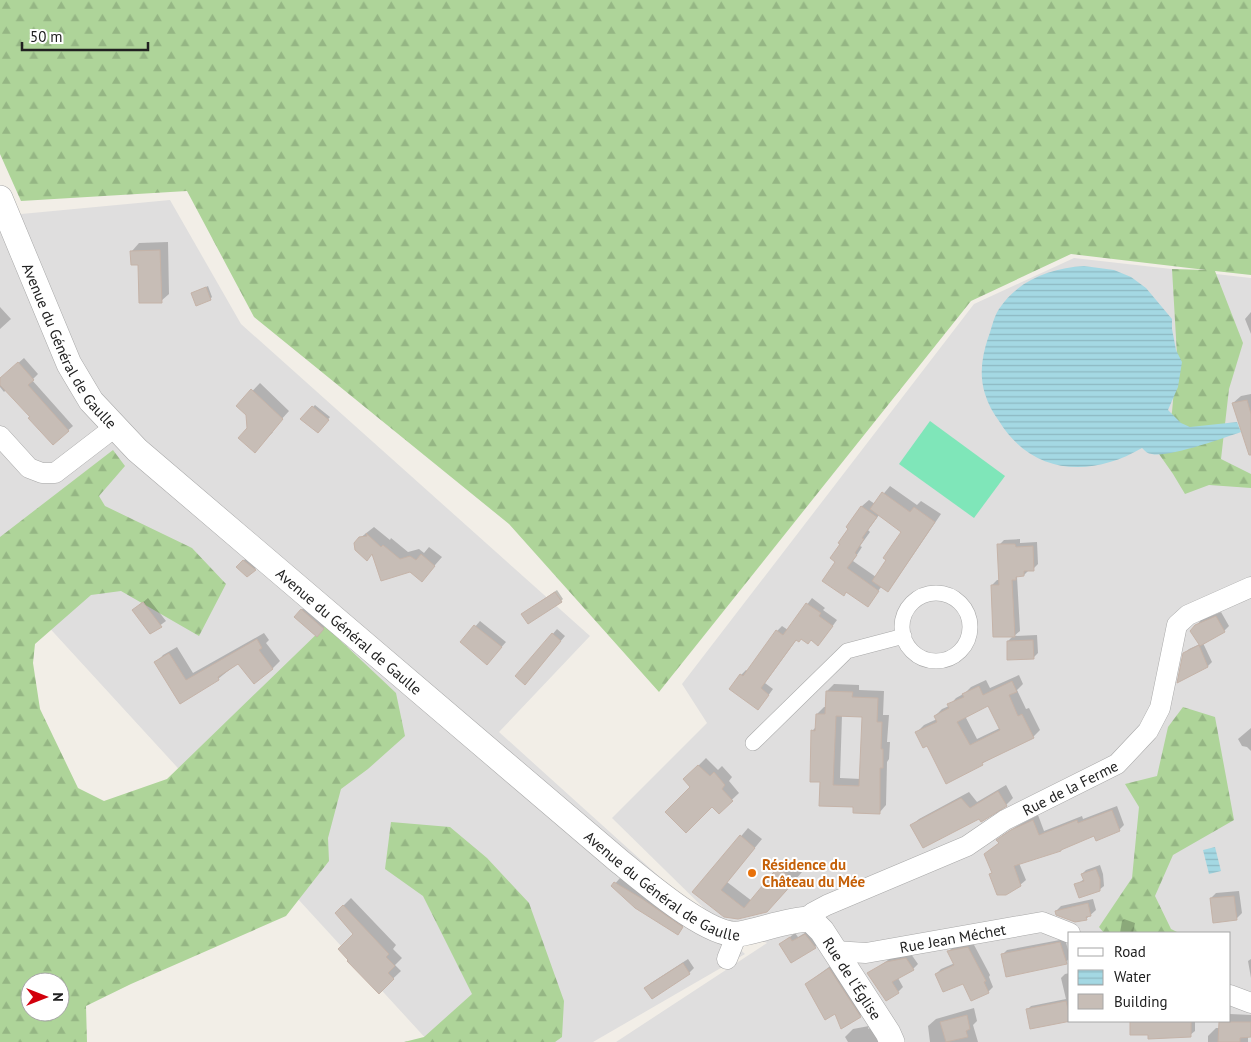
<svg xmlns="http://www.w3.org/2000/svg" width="1251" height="1042" font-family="'PT Sans',sans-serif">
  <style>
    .residential { fill: #dfdede; fill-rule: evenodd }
    .forest { fill: url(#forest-firs); fill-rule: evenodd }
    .pitch { fill: #7fe6b9 }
    .water { fill: url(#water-rules) }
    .shadow { fill: #0003; fill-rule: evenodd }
    .building { fill: #c7bdb6; stroke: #c5b3a8; fill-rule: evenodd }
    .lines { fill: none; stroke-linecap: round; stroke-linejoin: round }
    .pedestrian-casing { stroke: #a8a8a8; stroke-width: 16 }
    .minor-casing { stroke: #a8a8a8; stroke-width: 21 }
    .tertiary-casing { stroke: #a8a8a8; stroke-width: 26 }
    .pedestrian { stroke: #fff; stroke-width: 15 }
    .minor { stroke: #fff; stroke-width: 20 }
    .tertiary { stroke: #fff; stroke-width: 25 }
    .food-dot { fill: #e8710a; stroke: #fff; stroke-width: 2 }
    .labels { text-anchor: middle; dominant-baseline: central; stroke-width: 4; stroke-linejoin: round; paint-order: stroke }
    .street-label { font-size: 15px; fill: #212121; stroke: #fff }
    .food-label { font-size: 15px; font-weight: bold; fill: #c56008; stroke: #fff; text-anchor: start }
  </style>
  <defs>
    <pattern id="forest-firs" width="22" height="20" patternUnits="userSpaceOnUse" patternTransform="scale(1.25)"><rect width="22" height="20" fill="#aed499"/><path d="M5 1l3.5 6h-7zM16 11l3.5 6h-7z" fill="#95b684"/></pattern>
    <pattern id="water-rules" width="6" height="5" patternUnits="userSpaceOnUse" patternTransform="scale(1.25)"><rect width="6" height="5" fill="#a4d8e3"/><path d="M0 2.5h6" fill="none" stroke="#8db9c2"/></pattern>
  </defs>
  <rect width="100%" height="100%" fill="#f2eee7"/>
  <path class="residential" d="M 170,200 L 241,324 L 590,636 L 499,732 L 745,954 L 593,1042 L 429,1042 L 33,610 L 0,596 L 0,216 Z
    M 1074,258 L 1251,278 L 1251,1042 L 616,1042 L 767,943 L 717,921 L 612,818 L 707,723 L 682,684 L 974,304 ZM 1070,933 L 1230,933 L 1230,1021 L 1070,1021 Z"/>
  <path class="forest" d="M 0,0 L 1251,0 L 1251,275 L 1215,271 L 1243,343 L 1229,389 L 1221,459 L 1251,474 L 1251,488 L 1209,485 L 1185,494 L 1173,474 L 1159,454 L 1172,412 L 1177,355 L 1172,269 L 1206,270 L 1071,254 L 971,301 L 659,692 L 509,524 L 254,317 L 187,191 L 21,201 L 0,154 Z
    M 113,450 L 125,466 L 99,496 L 105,506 L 192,548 L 226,584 L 199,636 L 121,591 L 91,595 L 35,644 L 33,663 L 40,709 L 78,788 L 104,801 L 167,779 L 325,626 L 396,693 L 405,736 L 368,769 L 341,789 L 328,838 L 329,861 L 286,916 L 131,984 L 86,1006 L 87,1042 L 0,1042 L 0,537 ZM 30,982 L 60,982 L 60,1012 L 30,1012 Z
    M 1183,707 L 1215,717 L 1234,820 L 1173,855 L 1155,896 L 1171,929 L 1179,933 L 1104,933 L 1099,927 L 1132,878 L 1139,807 L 1125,784 L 1157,776 L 1168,727 Z
    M 391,822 L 450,827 L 487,858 L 529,903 L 564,1001 L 562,1037 L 555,1042 L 404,1042 L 424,1037 L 472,994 L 423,896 L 385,869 Z"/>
  <path class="pitch" d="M 930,421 L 1005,476 L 974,518 L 899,464 Z"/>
  <path class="water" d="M 1084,266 L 1114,270 L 1131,277 L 1146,288 L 1172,319 L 1172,329 L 1176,350 L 1182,362 L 1178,387 L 1168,410 L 1181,423 L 1190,427 L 1237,422 L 1241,432 C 1224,438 1167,458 1152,454 C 1148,454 1145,451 1142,448 C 1091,478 1032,475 999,421 C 993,413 988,404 985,394 C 979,375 982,356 988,338 C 992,328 993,318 999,309 C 1018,280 1051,268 1084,266 Z
    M 1215,847 L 1221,871 L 1209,874 L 1203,850 Z"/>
  <path class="shadow" d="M 168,242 L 169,294 L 161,301 L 132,251 L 139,243 Z
    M 208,286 L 212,297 L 210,299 L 193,293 Z
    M 0,307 L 11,319 L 0,329 Z
    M 1251,312 L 1251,334 L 1245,319 Z
    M 24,358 L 38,374 L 32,380 L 73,426 L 53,444 L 31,416 L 6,390 L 4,392 L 0,387 L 0,379 Z
    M 260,383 L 289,411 L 271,431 L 273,432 L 255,451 L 248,429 L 247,414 L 238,406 Z
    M 1251,394 L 1251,444 L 1233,403 L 1241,396 Z
    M 315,405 L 330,417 L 318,431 L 302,418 Z
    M 890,486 L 917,505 L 921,501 L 941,514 L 894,583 L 888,590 L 882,586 L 867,605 L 837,561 L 850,528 L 848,527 L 862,506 L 869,500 L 875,504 ZM 879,515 L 903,532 L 876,577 L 853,561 L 862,547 L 860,546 L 870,532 L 868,530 Z
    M 374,527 L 390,540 L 391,538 L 408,552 L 419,549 L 424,553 L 429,547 L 442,557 L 429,572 L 410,570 L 373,553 L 367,559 L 360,538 Z
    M 1020,539 L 1020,543 L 1037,542 L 1038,564 L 1033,569 L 1029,570 L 1024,575 L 1019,575 L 1017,577 L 1020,631 L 1014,636 L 1037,635 L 1038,653 L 1033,658 L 1008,641 L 1013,636 L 992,585 L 997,580 L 1000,580 L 999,545 L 1004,540 Z
    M 246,558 L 257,567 L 255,569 L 238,567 Z
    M 557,590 L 563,599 L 561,601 L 525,612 Z
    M 148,598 L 166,621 L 151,632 L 134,610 Z
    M 812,598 L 825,608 L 823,610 L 837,620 L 823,639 L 818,644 L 811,639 L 797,639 L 765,683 L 773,689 L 762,704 L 731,689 L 741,675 L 746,670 L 748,671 L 777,631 L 782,626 L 788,630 Z
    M 307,604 L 328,623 L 316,635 L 295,617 Z
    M 1221,612 L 1229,626 L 1224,631 L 1203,643 L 1212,662 L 1208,666 L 1179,680 L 1185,653 L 1189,649 L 1200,644 L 1196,626 L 1201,620 Z
    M 480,621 L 506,642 L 492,658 L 462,642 Z
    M 557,629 L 565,636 L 529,679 L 517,676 Z
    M 264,633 L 269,640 L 266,643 L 280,661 L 273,668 L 254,682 L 239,662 L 218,679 L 181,703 L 156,663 L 163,655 L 177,647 L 193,673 Z
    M 1019,675 L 1023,684 L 1017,690 L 1026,709 L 1029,708 L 1040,730 L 1033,737 L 1012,747 L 946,783 L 928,745 L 917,732 L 924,725 L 937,719 L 935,716 L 942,709 L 949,706 L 956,698 L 965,693 L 971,687 L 986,680 L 990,688 ZM 989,704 L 1000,728 L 977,739 L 965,716 Z
    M 834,684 L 859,685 L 859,690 L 884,691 L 883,715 L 889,715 L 887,742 L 890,742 L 889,759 L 887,762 L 886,805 L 879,813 L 854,806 L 821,781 L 812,731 L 816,727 L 817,714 L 824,707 L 826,707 L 827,691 ZM 842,715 L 863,716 L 861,779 L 840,778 Z
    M 1251,728 L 1251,751 L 1247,747 L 1242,746 L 1238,739 Z
    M 706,758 L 718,770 L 722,766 L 732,777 L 729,781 L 739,793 L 719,812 L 685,779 Z
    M 1006,785 L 1013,798 L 1006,805 L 979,817 L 912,825 L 919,819 L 969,792 L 977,802 Z
    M 1117,806 L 1124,825 L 1119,830 L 1095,835 L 1019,863 L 1026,880 L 1020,885 L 993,872 L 986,854 L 1000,842 L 1003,835 L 1017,826 L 1038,815 L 1044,831 L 1082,816 L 1083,819 Z
    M 748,828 L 762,839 L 727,882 L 752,901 L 787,861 L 802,872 L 775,903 L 738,918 L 694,892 Z
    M 1100,865 L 1103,874 L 1104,886 L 1099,890 L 1076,885 L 1084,879 L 1082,874 L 1086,870 Z
    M 620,878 L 646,893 L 686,922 L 682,928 L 678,933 L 613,886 Z
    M 1239,891 L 1242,913 L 1237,918 L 1211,898 L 1216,893 Z
    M 351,898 L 396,945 L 393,949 L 402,958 L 395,965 L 401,971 L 379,992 L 349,959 L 355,934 L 336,913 Z
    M 1093,899 L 1096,910 L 1086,919 L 1056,911 L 1061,906 Z
    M 1124,919 L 1135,923 L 1133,933 L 1120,933 L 1122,921 Z
    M 810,930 L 820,942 L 815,947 L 781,944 L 795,933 L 798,937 Z
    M 1065,939 L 1070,957 L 1066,962 L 1003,954 L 1007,950 Z
    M 973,943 L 990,975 L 989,977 L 993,987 L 988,992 L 936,974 L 941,969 L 955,963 L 949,951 L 954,946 Z
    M 911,954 L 918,964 L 913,969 L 898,978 L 903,987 L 898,992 L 869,974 L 892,957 Z
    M 688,959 L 694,968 L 689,973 L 646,988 L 651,983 Z
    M 1251,959 L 1251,978 L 1248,961 Z
    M 833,964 L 864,1012 L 860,1016 L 835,1012 L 806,984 Z
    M 1070,973 L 1070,1020 L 1027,1010 L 1031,1006 L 1066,999 L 1061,978 L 1065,974 Z
    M 974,1008 L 977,1021 L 973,1025 L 978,1042 L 930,1042 L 928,1026 L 936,1019 Z
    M 1230,1014 L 1251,1015 L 1251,1030 L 1248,1034 L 1248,1042 L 1208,1042 L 1208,1036 L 1216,1028 L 1220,1028 L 1222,1021 L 1230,1021 Z
    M 1131,1021 L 1195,1021 L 1195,1031 L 1190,1035 L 1132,1034 Z
    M 878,1024 L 889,1042 L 848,1042 L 845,1037 L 853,1029 L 869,1026 L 868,1029 Z"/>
  <path class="building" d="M 160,250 L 162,303 L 139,303 L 138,265 L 131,265 L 130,251 Z
    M 206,287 L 211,300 L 196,306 L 191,293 Z
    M 18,362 L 34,380 L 28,385 L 69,431 L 53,445 L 28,418 L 30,417 L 0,385 L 0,378 Z
    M 251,389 L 283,419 L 255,453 L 238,438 L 247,428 L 246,415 L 236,406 Z
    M 1247,400 L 1251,414 L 1251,455 L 1249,455 L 1232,403 Z
    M 312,406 L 329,420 L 318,433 L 300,419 Z
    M 882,492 L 910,512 L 914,507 L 935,522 L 888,592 L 872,581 L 886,560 L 883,558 L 901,532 L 870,509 Z
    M 861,506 L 877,517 L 862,538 L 864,539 L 855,553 L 857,555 L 847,568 L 879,591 L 868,607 L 846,592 L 844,596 L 822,581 L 835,562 L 830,558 L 840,544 L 838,543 L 848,529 L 846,527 Z
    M 366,533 L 381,547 L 383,545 L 400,559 L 410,556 L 416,560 L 421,554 L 435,566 L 422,582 L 410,572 L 381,581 L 372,554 L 367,561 L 355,550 L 354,543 L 359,537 L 367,536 Z
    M 997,544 L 1015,544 L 1016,547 L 1033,546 L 1034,571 L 1024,571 L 1024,576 L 1016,577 L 1016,580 L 1012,580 L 1015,637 L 993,637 L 991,585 L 999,585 Z
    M 243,560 L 256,570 L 247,577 L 236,567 Z
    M 555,592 L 562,602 L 528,624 L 521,614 Z
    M 143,602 L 162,627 L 150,634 L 132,610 Z
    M 806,603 L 821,613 L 819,616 L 833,626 L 818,646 L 811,640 L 808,644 L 801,639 L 799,642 L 796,640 L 761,688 L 769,695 L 758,710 L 729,689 L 740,674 L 743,676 L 776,630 L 783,635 Z
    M 301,609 L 324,629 L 317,637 L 294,617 Z
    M 1216,616 L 1225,632 L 1200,646 L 1190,631 L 1195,625 Z
    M 474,625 L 502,647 L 487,665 L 460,642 Z
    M 552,633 L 561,641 L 525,685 L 515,676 Z
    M 257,639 L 262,648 L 259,650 L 273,669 L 254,684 L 238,664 L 218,677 L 219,680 L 180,704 L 154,662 L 169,653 L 186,680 Z
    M 1033,640 L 1034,659 L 1007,660 L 1007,641 Z
    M 1199,645 L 1208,667 L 1177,683 L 1183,653 Z
    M 1012,681 L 1017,692 L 1009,695 L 1018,716 L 1022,714 L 1034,738 L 982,763 L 983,765 L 946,784 L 927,746 L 923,748 L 915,732 L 937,722 L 934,716 L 949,708 L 947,704 L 964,697 L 962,694 L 979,686 L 983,695 ZM 988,706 L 1000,730 L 970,745 L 957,722 Z
    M 826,691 L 853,692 L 852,697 L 878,698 L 877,722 L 882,722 L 881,749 L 883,749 L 883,768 L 880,768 L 880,814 L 853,813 L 853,807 L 819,806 L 820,782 L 810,782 L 811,730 L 815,731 L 816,714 L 825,714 ZM 836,716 L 862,717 L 859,786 L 833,785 Z
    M 698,765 L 710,776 L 714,772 L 725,785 L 722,789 L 733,801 L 719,814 L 712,807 L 686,833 L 665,812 L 690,787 L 683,779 Z
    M 998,791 L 1007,806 L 981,822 L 979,819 L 923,848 L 910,825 L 961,798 L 970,808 Z
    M 1112,810 L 1120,831 L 1096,841 L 1094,836 L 1061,850 L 1061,851 L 1014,866 L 1021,886 L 1006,895 L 997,895 L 989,874 L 992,873 L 984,854 L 999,843 L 996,840 L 1011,830 L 1033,820 L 1039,835 L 1077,820 L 1078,823 Z
    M 740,835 L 755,848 L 721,890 L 744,908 L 778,867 L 795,881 L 767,912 L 738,919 L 724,917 L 692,892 Z
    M 1096,869 L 1100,879 L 1100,891 L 1079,898 L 1074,884 L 1084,881 L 1081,874 Z
    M 614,882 L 641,898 L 683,927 L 678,935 L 635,908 L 611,886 Z
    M 1234,896 L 1237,920 L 1213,923 L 1210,898 Z
    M 1088,903 L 1091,916 L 1086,917 L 1087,920 L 1075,922 L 1056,915 L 1055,911 Z
    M 343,905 L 389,954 L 386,957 L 395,966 L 388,973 L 394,979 L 379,994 L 347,961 L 348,960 L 338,949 L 353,934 L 335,913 Z
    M 805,934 L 816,948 L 791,963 L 779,944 L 790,937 L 792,941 Z
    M 1060,942 L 1067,964 L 1006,977 L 1001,954 Z
    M 968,947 L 986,981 L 984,982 L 989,993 L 971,1001 L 963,984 L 943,992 L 935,974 L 954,965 L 947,951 Z
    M 906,958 L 914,970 L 892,982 L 899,993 L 886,1001 L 867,973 L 886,962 Z
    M 683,963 L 690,974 L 652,999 L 644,988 Z
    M 829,968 L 861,1017 L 841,1029 L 835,1014 L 825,1020 L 805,984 Z
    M 1066,1001 L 1071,1021 L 1030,1029 L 1026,1009 Z
    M 967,1015 L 970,1029 L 966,1031 L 968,1037 L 946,1042 L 940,1022 Z
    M 1130,1021 L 1191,1021 L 1191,1037 L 1148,1039 L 1148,1035 L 1130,1035 Z
    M 1219,1022 L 1251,1022 L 1251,1037 L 1240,1038 L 1240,1042 L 1218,1042 Z"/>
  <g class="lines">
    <g class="pedestrian-casing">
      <path id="pedestrian" d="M902 627a34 34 0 1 1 68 0a34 34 0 1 1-68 0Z
        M 753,743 L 847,651 L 904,636"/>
    </g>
    <g class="minor-casing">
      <g id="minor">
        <path d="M 0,436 L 29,468 L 42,473 L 55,473 L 115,427"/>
        <path id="s1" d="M 810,919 L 812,913 L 827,905 L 967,846 L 1005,820 L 1117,764 L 1148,731 L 1160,708 L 1177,625 L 1188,615 L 1251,587"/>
        <path id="s2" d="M 834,951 L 866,953 L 1042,922 L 1070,933"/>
        <path d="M 727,959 L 737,934"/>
        <path d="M 1230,995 L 1251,1003"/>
      </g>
    </g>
    <g class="tertiary-casing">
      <g id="tertiary">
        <path id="s3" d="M 0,198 L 69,364 L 91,401 L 137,450 L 619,861 C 643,880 709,938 739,934 C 763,930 785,920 810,919 L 822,931 L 888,1033 L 892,1042"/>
      </g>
    </g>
    <use href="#pedestrian" class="pedestrian"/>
    <use href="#minor" class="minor"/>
    <use href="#tertiary" class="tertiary"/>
  </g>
  <circle class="food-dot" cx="752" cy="873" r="5"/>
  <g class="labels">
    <g class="street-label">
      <text stroke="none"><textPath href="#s3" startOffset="164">Avenue du Général de Gaulle</textPath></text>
      <text stroke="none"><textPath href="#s3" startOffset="569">Avenue du Général de Gaulle</textPath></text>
      <text stroke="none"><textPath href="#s1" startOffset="294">Rue de la Ferme</textPath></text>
      <text stroke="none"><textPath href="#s3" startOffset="974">Avenue du Général de Gaulle</textPath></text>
      <text stroke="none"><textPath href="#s2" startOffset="120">Rue Jean Méchet</textPath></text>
      <text stroke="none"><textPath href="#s3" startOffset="1212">Rue de l'Église</textPath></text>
    </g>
    <g class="food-label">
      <text x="762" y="864">Résidence du<tspan x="762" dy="17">Château du Mée</tspan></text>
    </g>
  </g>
  <rect x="1068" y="932" width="162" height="90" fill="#ffffff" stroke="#a6a6a6"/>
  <rect x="1078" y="948" width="25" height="8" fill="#ffffff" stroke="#a6a6a6"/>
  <text x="1114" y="957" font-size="15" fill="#212121">Road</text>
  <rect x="1078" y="970" width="25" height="15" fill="url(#water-rules)" stroke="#a6a6a6"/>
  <text x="1114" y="982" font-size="15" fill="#212121">Water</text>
  <rect x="1078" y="994" width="25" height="15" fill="#c7bdb6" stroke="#a6a6a6"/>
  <text x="1114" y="1007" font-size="15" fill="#212121">Building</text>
  <g transform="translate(45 997) rotate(90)"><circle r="24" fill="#ffffff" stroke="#a6a6a6"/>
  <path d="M0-4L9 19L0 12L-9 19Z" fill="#d2000c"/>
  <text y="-8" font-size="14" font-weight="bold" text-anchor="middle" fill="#212121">N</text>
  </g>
  <path d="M22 42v8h126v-8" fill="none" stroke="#212121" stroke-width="2.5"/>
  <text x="30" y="42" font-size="15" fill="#212121" stroke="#ffffff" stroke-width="4" paint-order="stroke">50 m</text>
</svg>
